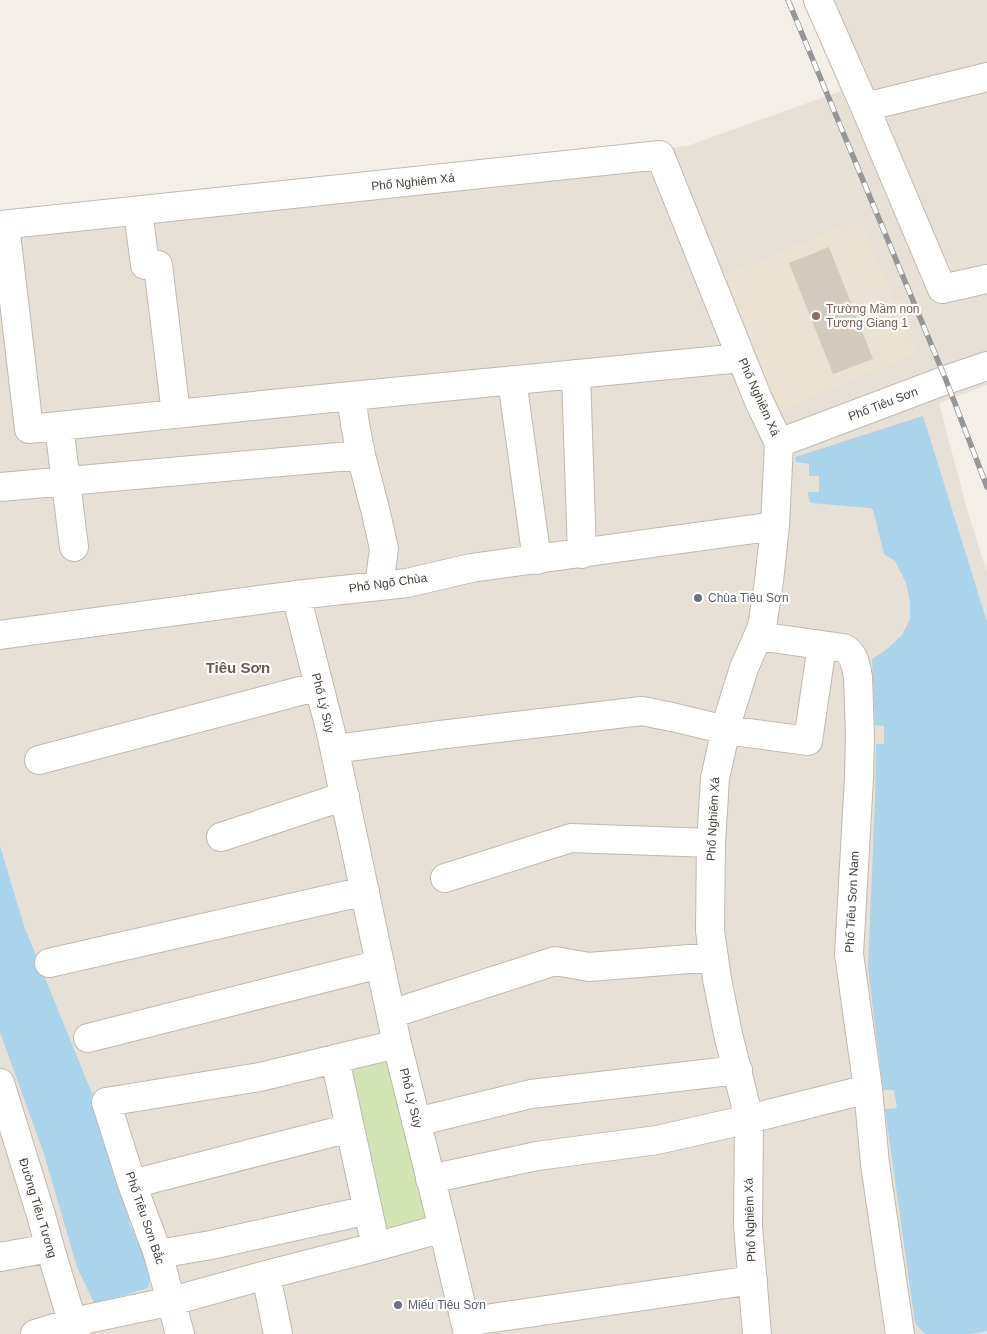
<svg xmlns="http://www.w3.org/2000/svg" width="987" height="1334" font-family="Helvetica,sans-serif">
  <style>
    .residential { fill: #e6e0d7 }
    .education { fill: #ebe2d3 }
    .green { fill: #d2e4b4 }
    .water { fill: #a9d4eb }
    .building { fill: #d3cabe }
    .lines { fill: none; stroke-linecap: round; stroke-linejoin: round }
    .minor-casing { stroke: #c0b9ae; stroke-width: 30 }
    .minor { stroke: #fff; stroke-width: 28 }
    .rail-casing { stroke: #969696; stroke-width: 5.5 }
    .rail { stroke: #fff; stroke-width: 4; stroke-dasharray: 11; stroke-linecap: butt }
    .education-dot { fill: #8d6e63; stroke: #fff; stroke-width: 2 }
    .worship-dot { fill: #6b7280; stroke: #fff; stroke-width: 2 }
    .labels { text-anchor: middle; dominant-baseline: central; stroke-width: 4.5; stroke-linejoin: round; paint-order: stroke }
    .street-label { font-size: 12px; fill: #463f37; stroke: #fff }
    .education-label { font-size: 12px; fill: #785e54; stroke: #fff; text-anchor: start }
    .worship-label { font-size: 12px; fill: #5b616d; stroke: #fff; text-anchor: start }
    .quarter-label { font-size: 15px; font-weight: bold; fill: #685c4f; stroke: #fff }
  </style>
  <rect width="100%" height="100%" fill="#f3efe8"/>
  <path class="residential" d="M 802,0 L 987,0 L 987,385 L 939,403 L 967,509 L 987,573 L 987,1334 L 0,1334 L 0,222 L 687,146 L 841,91 Z"/>
  <path class="education" d="M 860,219 L 916,353 L 772,414 L 716,279 Z"/>
  <path class="green" d="M 394,1052 L 431,1221 L 379,1236 L 341,1062 Z"/>
  <path class="water" d="M 923,416 L 987,622 L 987,1331 L 970,1334 L 925,1334 L 915,1323 L 885,1109 L 897,1108 L 894,1090 L 883,1090 L 868,968 L 875,800 L 876,744 L 884,744 L 884,726 L 875,725 L 872,659 L 886,650 L 902,635 L 910,619 L 910,602 L 906,583 L 895,561 L 884,554 L 873,510 L 870,508 L 811,503 L 809,500 L 808,492 L 819,492 L 819,476 L 809,476 L 809,464 L 796,462 L 795,457 Z
    M 0,846 L 24,926 L 97,1106 L 121,1185 L 130,1225 L 144,1255 L 150,1278 L 148,1288 L 125,1295 L 94,1303 L 77,1267 L 44,1154 L 0,1032 Z"/>
  <path class="building" d="M 829,247 L 873,359 L 833,374 L 789,263 Z"/>
  <g class="lines">
    <g class="minor-casing">
      <path id="minor" d="M 818,0 L 865,107 L 942,289 L 987,279
        M 865,107 L 987,77
        M 138,211 L 145,265 L 158,265 L 176,414
        M 0,225 L 660,155 L 758,399 L 779,443 L 775,526 L 769,581 L 762,627 L 744,668 L 729,716 L 715,778 L 711,843 L 710,931 L 717,979 L 728,1034 L 749,1119 L 748,1226 L 757,1334
        M 5,225 L 29,429 L 351,396 L 741,358
        M 576,374 L 582,554
        M 512,380 L 537,560
        M 351,396 L 355,424 L 361,455 L 376,513 L 384,549 L 379,586
        M 59,426 L 74,547
        M 779,443 L 946,380 L 987,366
        M 0,487 L 361,455
        M 0,635 L 296,595 L 407,583 L 471,568 L 775,526
        M 758,636 L 843,648 C 854,652 856,666 858,677 L 860,736 L 859,778 L 849,954 L 868,1089 L 875,1164 L 900,1334
        M 335,749 L 439,735 L 642,711 L 672,717 L 726,730 L 808,741 L 822,645
        M 39,760 L 319,686
        M 221,837 L 345,796
        M 445,878 L 571,838 L 711,843
        M 49,963 L 365,891
        M 391,1014 L 555,961 L 589,967 L 714,957
        M 88,1038 L 380,964
        M 335,1059 L 372,1229
        M 0,1083 L 41,1215 L 50,1248 L 76,1334
        M 416,1122 L 531,1094 L 738,1070
        M 430,1179 L 537,1156 L 657,1140 L 749,1119 L 868,1089
        M 132,1184 L 350,1128
        M 443,1228 L 468,1334
        M 158,1254 L 211,1245 L 368,1210
        M 0,1257 L 50,1248
        M 266,1275 L 278,1334
        M 465,1322 L 753,1280
        M 35,1334 L 73,1322 L 172,1301 L 266,1275 L 375,1247 L 443,1228 L 397,1044 L 331,733 L 296,595
        M 180,1334 L 158,1254 L 132,1184 L 106,1102 L 260,1077 L 397,1044"/>
    </g>
    <use href="#minor" class="minor"/>
    <g class="rail-casing">
      <path id="rail" d="M 788,0 L 946,380 L 987,487"/>
    </g>
    <use href="#rail" class="rail"/>
  </g>
  <circle class="education-dot" cx="816" cy="316" r="5"/>
  <g class="worship-dot">
    <circle cx="698" cy="598" r="5"/>
    <circle cx="398" cy="1305" r="5"/>
  </g>
  <g class="labels">
    <g class="street-label">
      <text transform="translate(413 182) rotate(-6)">Phố Nghiêm Xá</text>
      <text transform="translate(759 397) rotate(66)">Phố Nghiêm Xá</text>
      <text transform="translate(883 404) rotate(-21)">Phố Tiêu Sơn</text>
      <text transform="translate(388 583) rotate(-8)">Phố Ngõ Chùa</text>
      <text transform="translate(323 703) rotate(76)">Phố Lý Súy</text>
      <text transform="translate(713 819) rotate(-87)">Phố Nghiêm Xá</text>
      <text transform="translate(852 902) rotate(-87)">Phố Tiêu Sơn Nam</text>
      <text transform="translate(411 1098) rotate(76)">Phố Lý Súy</text>
      <text transform="translate(38 1208) rotate(73)">Đường Tiêu Tương</text>
      <text transform="translate(145 1218) rotate(71)">Phố Tiêu Sơn Bắc</text>
      <text transform="translate(750 1220) rotate(-92)">Phố Nghiêm Xá</text>
    </g>
    <g class="education-label">
      <text x="826" y="309">Trường Mầm non<tspan x="826" dy="14">Tương Giang 1</tspan></text>
    </g>
    <g class="worship-label">
      <text x="708" y="598">Chùa Tiêu Sơn</text>
      <text x="408" y="1305">Miếu Tiêu Sơn</text>
    </g>
    <g class="quarter-label">
      <text x="238" y="667">Tiêu Sơn</text>
    </g>
  </g>
</svg>
